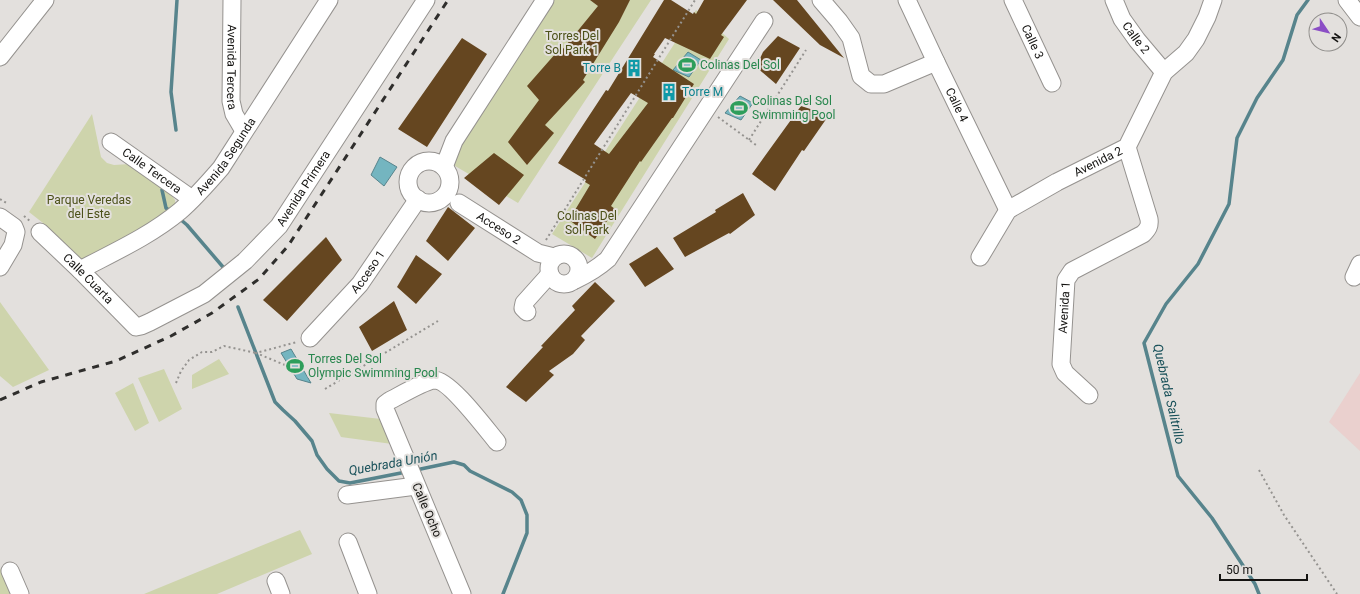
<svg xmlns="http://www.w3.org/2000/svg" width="1360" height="594" font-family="Roboto,sans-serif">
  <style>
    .education { fill: #ead0ce }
    .green { fill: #ced4ac }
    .water { fill: #74b5c0; stroke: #57848c }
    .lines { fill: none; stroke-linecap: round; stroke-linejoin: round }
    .stream { stroke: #57848c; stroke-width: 3.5 }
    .building { fill: #654620; fill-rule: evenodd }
    .minor-casing { stroke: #95928f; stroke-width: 19 }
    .path { stroke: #959390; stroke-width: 2; stroke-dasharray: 2 3; stroke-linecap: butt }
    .minor { stroke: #fff; stroke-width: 17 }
    .rail { stroke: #2f2e2c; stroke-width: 3; stroke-dasharray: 7 7; stroke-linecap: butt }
    .labels { text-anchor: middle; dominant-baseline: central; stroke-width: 4; stroke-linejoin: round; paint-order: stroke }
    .park-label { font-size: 12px; fill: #4c5119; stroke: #e3e0dd }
    .street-label { font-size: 12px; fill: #141311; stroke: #e3e0dd }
    .leisure-label { font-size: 12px; fill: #27864d; stroke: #e3e0dd; text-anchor: start }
    .culture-label { font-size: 12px; fill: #0d838f; stroke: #e3e0dd; text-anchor: end }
    .water-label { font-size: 13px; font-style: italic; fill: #185059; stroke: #e3e0dd }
  </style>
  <rect width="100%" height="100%" fill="#e3e0dd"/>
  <path class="education" d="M 1360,373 L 1360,451 L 1329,422 Z"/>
  <path class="green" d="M 550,0 L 651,0 L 518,203 L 450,163 Z
    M 696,10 L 729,39 L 592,258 L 552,234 Z
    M 92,114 L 101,157 L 107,163 L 114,165 L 130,164 L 171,195 L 175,200 L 175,204 L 166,215 L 78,263 L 40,227 L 43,223 L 29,212 Z
    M 0,302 L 49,370 L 13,387 L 0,376 Z
    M 219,359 L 229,374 L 192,389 L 192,375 Z
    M 164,369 L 182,409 L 159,422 L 138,378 Z
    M 133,383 L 149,423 L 135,431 L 115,393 Z
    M 329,413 L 381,419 L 392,444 L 341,437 Z
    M 300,530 L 312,554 L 217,594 L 144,594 Z
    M 0,568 L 10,594 L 0,594 Z"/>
  <path class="water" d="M 688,52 L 701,60 L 689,77 L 673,70 Z
    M 740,96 L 753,103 L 741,120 L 725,113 Z
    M 380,157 L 397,167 L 384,186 L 371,175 Z
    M 291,349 L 311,383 L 297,379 L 281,353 Z"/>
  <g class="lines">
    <path class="stream" d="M 176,130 L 171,92 L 177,0
      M 162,190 L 166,208 L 170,211
      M 180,219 L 187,225 L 223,267
      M 238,307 L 275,402 L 283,410 L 295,421 L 312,441 L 317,455 L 327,469 L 339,481 L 350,483 L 406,472
      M 416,470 L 454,462 L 464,465 L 470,471 L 512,492 L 521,500 L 527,515 L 527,533 L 503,594
      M 1259,594 L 1255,584 L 1212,518 L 1178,476 L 1144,343 L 1166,304 L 1198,264 L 1229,204 L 1237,138 L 1257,98 L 1283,60 L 1297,15 L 1308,0"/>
  </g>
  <path class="building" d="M 590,0 L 630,0 L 619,22 L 583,80 L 585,82 L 545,125 L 554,133 L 527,165 L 508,142 L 539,100 L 527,86 L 556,53 L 558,55 L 598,6 Z
    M 664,0 L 671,0 L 693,14 L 694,12 L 696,14 L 704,0 L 747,0 L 721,35 L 724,37 L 710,59 L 665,38 L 654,54 L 655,54 L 653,57 L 694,84 L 673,118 L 672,118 L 641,162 L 640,161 L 611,206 L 615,209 L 595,239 L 569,220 L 590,185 L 585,182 L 586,180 L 558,163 L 606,90 L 608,91 ZM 631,93 L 648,103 L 609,154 L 594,144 Z
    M 773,0 L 797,0 L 844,58 L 820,45 Z
    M 778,36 L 800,48 L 776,84 L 756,67 L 763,52 Z
    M 462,38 L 487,54 L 427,147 L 398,129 Z
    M 801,106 L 829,115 L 804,151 L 802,150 L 775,191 L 752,174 Z
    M 494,153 L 524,175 L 499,205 L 464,178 Z
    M 743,193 L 755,215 L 730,234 L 729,233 L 685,257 L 673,238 L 716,212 L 715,210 Z
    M 448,207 L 475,228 L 448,261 L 426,241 Z
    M 326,237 L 342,260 L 287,321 L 263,300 Z
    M 657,247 L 674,269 L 645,287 L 629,264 Z
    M 416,255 L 442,274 L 416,304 L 397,287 Z
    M 595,282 L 615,301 L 581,336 L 585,340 L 573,354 L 549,371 L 554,375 L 526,402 L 506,387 L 543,347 L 541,346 L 575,310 L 572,306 Z
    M 394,301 L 407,330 L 372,351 L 359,327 Z"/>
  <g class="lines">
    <g class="minor-casing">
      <g id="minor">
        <path id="s1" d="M 232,0 L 231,101 L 234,114 L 244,131"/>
        <path d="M 821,0 L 839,21 L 851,38 L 861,76 L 871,84 L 884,84 L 936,62"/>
        <path id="s2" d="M 907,0 L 936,62 L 1008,210"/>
        <path id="s3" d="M 1013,0 L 1052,83"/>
        <path id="s4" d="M 1114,0 L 1122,19 L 1137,40 L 1164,72"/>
        <path d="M 1347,0 L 1360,17"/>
        <path d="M 0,57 L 45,0"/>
        <path id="s5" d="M 111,142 L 192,199"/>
        <circle cx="429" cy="182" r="21"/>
        <path d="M 444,167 L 454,141 L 545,0"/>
        <path id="s6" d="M 459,203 L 538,253 L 554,257"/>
        <path d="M 0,217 L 14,227 L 16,232 L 13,245 L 0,267"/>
        <path id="s7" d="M 40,232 L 80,270 L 136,327 L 141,326 L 150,322 L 204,294 L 245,261 L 279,226 L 426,0"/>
        <circle cx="564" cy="269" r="15"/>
        <path id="s8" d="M 980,257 L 1008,210 L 1057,182 L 1127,147 L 1164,72 L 1186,53 L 1196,39 L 1207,17 L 1213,0"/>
        <path id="s9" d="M 80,270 C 114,252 150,236 180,211 C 195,198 208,183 221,168 L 329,0"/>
        <path d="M 1354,277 L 1360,264"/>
        <path d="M 575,280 C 588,274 598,268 608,259 L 764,21"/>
        <path d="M 527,312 L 523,308 L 524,303 L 550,274"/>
        <path id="s10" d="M 310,338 L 360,284 L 418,199"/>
        <path id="s11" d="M 1089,395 L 1065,373 L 1061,364 L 1066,280 L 1072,271 L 1143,234 C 1148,229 1150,226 1149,219 L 1127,147"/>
        <path d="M 347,495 L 416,486"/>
        <path d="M 348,542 L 368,594"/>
        <path d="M 10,571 L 20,594"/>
        <path d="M 276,581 L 281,594"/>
        <path d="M 462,594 L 385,409 L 385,404 L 389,401 C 399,396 424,381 434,380 C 449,379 486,429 497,442"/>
      </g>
    </g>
    <path class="path" d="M 718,117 L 756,145
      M 749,140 L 806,50
      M 0,199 L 8,204
      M 24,216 L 31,222
      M 546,240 L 695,0
      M 567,251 L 573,253 L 581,261
      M 285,365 L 256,353 L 297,342
      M 176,383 L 181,371 L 189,360 L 202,352 L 212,352 L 224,346 L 256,353
      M 325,389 L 438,321
      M 1259,470 L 1284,515 L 1337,594"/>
    <use href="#minor" class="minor"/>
    <path class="rail" d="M 0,400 L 41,382 L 116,361 L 171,336 L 212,313 L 259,279 L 288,246 L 448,0"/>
  </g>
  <defs>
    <g id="stadium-bare" transform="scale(1.38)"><path d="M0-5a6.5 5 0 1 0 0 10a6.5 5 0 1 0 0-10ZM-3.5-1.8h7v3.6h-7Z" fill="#2e9e5b" stroke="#e3e0dd" stroke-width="2.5" paint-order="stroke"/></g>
    <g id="building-bare" transform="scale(1.38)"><path d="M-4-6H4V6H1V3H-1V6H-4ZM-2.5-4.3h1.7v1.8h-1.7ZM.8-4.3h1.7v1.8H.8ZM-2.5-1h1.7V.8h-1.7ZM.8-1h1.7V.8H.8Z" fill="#0f9aa8" stroke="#e3e0dd" stroke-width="2.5" paint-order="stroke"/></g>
  </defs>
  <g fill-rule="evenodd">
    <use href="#stadium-bare" x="687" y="65"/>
    <use href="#building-bare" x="634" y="68"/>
    <use href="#building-bare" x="669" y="92"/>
    <use href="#stadium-bare" x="739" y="108"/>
    <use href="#stadium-bare" x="295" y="366"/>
  </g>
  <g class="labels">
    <g class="park-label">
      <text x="572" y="36">Torres Del<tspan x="572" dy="14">Sol Park 1</tspan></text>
      <text x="89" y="200">Parque Veredas<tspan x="89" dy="14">del Este</tspan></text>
      <text x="587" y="216">Colinas Del<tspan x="587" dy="14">Sol Park</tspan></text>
    </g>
    <g class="street-label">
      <text stroke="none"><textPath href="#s4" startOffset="44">Calle 2</textPath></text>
      <text stroke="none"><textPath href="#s3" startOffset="46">Calle 3</textPath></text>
      <text stroke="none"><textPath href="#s1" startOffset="67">Avenida Tercera</textPath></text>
      <text stroke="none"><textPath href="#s2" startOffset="116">Calle 4</textPath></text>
      <text stroke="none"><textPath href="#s9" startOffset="188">Avenida Segunda</textPath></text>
      <text stroke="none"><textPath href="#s8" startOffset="157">Avenida 2</textPath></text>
      <text stroke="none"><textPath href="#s5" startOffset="50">Calle Tercera</textPath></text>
      <text stroke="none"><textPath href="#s7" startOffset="357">Avenida Primera</textPath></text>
      <text stroke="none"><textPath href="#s6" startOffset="47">Acceso 2</textPath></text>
      <text stroke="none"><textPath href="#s10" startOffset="88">Acceso 1</textPath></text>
      <text stroke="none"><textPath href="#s7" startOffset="67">Calle Cuarta</textPath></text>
      <text stroke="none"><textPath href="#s11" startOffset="99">Avenida 1</textPath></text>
      <text transform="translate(427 510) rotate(67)">Calle Ocho</text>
    </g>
    <g class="leisure-label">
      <text x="700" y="65">Colinas Del Sol</text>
      <text x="752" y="101">Colinas Del Sol<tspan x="752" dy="14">Swimming Pool</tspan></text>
      <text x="308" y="359">Torres Del Sol<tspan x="308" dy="14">Olympic Swimming Pool</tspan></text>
    </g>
    <g class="culture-label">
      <text x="621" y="68">Torre B</text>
      <text x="682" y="92" text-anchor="start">Torre M</text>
    </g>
    <g class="water-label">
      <text transform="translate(1169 394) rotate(77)">Quebrada Salitrillo</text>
      <text transform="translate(393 463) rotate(-10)">Quebrada Unión</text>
    </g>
  </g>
  <g transform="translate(1328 32) rotate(125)"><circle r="19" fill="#e3e0dd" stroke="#908e8b"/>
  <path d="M0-3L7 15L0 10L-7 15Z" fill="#8b4ec5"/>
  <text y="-6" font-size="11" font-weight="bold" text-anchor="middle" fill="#141311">N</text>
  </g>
  <path d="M1220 574v6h87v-6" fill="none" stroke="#141311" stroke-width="2"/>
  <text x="1226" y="574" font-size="12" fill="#141311" stroke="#e3e0dd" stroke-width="3" paint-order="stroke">50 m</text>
</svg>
